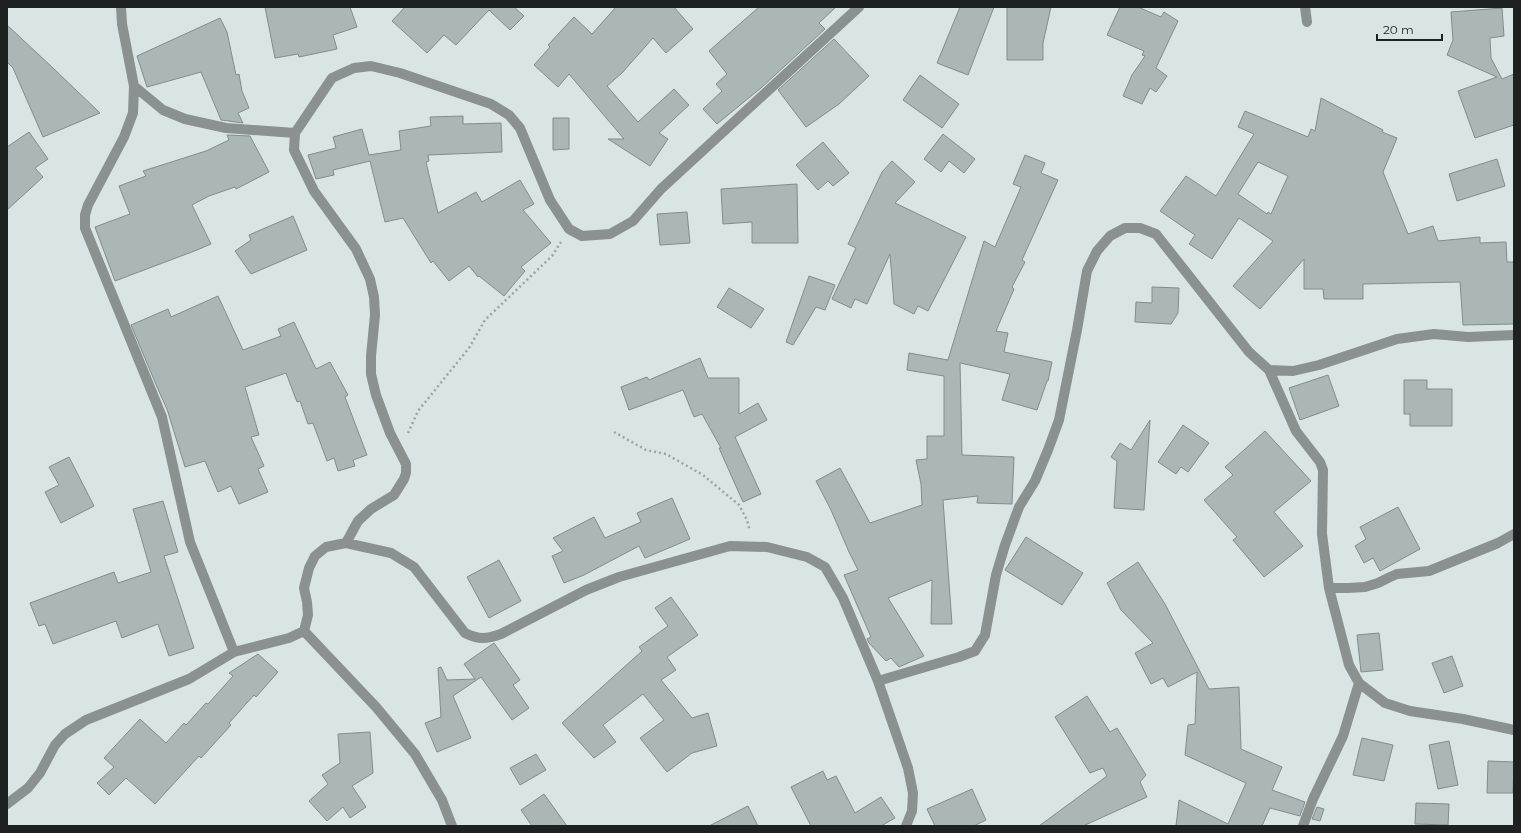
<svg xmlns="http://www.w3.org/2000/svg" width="1521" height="833" font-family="Montserrat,sans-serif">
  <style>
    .building { fill: #abb6b6; stroke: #828c8c; fill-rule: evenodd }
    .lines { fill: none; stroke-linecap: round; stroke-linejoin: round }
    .path { stroke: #9ba4a4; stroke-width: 2.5; stroke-dasharray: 2 3; stroke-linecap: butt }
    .street { stroke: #8b9090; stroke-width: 10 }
  </style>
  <rect width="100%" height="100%" fill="#d9e4e4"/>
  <path class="building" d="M 265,7 L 350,7 L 357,27 L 333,35 L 337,49 L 299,57 L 298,54 L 275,58 Z
    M 405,7 L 514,7 L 524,16 L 510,30 L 489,10 L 456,45 L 444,35 L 427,53 L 392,21 Z
    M 616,7 L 674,7 L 693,29 L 666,53 L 653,38 L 622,73 L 607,86 L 638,122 L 674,89 L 689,105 L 659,133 L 668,139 L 650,166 L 608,139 L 624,139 L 569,74 L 558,87 L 534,65 L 550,47 L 548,45 L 574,17 L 592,34 Z
    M 759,7 L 836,7 L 819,23 L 825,29 L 761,88 L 717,124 L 703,109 L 722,91 L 716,84 L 727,74 L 709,51 Z
    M 960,7 L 994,7 L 968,75 L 937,63 Z
    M 1007,7 L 1051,7 L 1043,43 L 1043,60 L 1007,60 Z
    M 1120,7 L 1138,7 L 1161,17 L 1164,12 L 1178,21 L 1156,68 L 1167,76 L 1156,92 L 1150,88 L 1142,104 L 1123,96 L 1132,75 L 1145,56 L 1142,55 L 1144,51 L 1107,35 Z
    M 1502,8 L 1504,36 L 1490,38 L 1491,58 L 1502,79 L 1514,74 L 1514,125 L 1475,138 L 1458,91 L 1497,77 L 1447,55 L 1453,40 L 1451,12 Z
    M 220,18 L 227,32 L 236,75 L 239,74 L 242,91 L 249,108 L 238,113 L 243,123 L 221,120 L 201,72 L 147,87 L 137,56 Z
    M 7,25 L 53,68 L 100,113 L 43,137 L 13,68 L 7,62 Z
    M 834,39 L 869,76 L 839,104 L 806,127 L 778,90 Z
    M 920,75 L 959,104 L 942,128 L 903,100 Z
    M 1321,98 L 1383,130 L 1382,132 L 1397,138 L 1383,172 L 1408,234 L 1433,226 L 1438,241 L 1480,237 L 1480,243 L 1506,242 L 1507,262 L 1514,262 L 1514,324 L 1463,325 L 1460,282 L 1363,284 L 1363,299 L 1324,299 L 1323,289 L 1304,289 L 1304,259 L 1260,309 L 1233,286 L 1273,241 L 1239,218 L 1212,259 L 1189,244 L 1195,235 L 1160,211 L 1186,176 L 1216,196 L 1254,134 L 1238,127 L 1245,111 L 1308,137 L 1311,129 L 1315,131 ZM 1258,162 L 1288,176 L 1271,214 L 1268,212 L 1267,214 L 1238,194 Z
    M 463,116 L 463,124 L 501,123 L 502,152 L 428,155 L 429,161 L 426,162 L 438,213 L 476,192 L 482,202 L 520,180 L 534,204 L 523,210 L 551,243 L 521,267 L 525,271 L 504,296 L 479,276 L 478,277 L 469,266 L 449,281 L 433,261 L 431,263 L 403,218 L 385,222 L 370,161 L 333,170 L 334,175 L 316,179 L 308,155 L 336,148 L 333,137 L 362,129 L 369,155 L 401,150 L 399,131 L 431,126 L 430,117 Z
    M 553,118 L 569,118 L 569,149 L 553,150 Z
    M 29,132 L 48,159 L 35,168 L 43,177 L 7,210 L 7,147 Z
    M 943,134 L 975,159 L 964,173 L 949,161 L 941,172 L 924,159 Z
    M 227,135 L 250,136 L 269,172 L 236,189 L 235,187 L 209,196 L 192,205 L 211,244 L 197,250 L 115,281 L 95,227 L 130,214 L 119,186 L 146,176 L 143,171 L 206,151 L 229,140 Z
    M 823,142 L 849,173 L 833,186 L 828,181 L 818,190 L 796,165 Z
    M 1025,155 L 1045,163 L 1041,173 L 1058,180 L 1022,260 L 1025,262 L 1012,287 L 1014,289 L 996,331 L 1008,333 L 1004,352 L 1052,362 L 1048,381 L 1047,381 L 1037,410 L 1002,400 L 1010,374 L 960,363 L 962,455 L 1014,457 L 1012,504 L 977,503 L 978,496 L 943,500 L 952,624 L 931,624 L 932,580 L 888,598 L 924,656 L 899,667 L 891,658 L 886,661 L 869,643 L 867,639 L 871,637 L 844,575 L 858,570 L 849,552 L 831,510 L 816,481 L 840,468 L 870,523 L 922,505 L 921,484 L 916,460 L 927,459 L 927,436 L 944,436 L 944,376 L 907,370 L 909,353 L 948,360 L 984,241 L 995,247 L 1021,187 L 1013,184 Z
    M 1497,159 L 1505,186 L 1457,201 L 1449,174 Z
    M 892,161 L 915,182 L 895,203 L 966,237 L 928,311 L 918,306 L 914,314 L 894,304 L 890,254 L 867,304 L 855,299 L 851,308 L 832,299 L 856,248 L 848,244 L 882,172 Z
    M 797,184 L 798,243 L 752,243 L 752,222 L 723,224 L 721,189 Z
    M 687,212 L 690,243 L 660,245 L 657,214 Z
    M 293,216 L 307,250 L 251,274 L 235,251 L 251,240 L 249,235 Z
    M 809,276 L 835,285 L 825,310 L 816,307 L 793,345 L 786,342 Z
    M 1152,287 L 1179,288 L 1178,313 L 1171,324 L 1135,322 L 1136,302 L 1152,303 Z
    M 729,288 L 764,309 L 751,328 L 717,307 Z
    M 218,296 L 243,350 L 281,336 L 278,329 L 294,322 L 316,369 L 330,362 L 348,395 L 345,397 L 367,455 L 353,460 L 355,466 L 338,471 L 334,458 L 327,461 L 313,423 L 308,424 L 300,401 L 297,402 L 286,373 L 245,387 L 259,435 L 251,437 L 264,466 L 258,469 L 268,492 L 239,504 L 231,486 L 218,492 L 205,461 L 185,467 L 167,409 L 157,387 L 131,325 L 168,309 L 171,317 Z
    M 700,358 L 708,378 L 739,378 L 739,414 L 758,403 L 767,420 L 735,437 L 761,494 L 743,502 L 719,448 L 721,448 L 702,414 L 694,417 L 683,390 L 629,410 L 621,387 L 647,377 L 649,380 Z
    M 1328,375 L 1339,406 L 1300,420 L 1289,388 Z
    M 1404,380 L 1427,380 L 1427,389 L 1452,389 L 1452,426 L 1410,426 L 1410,414 L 1404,414 Z
    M 1150,420 L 1144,510 L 1114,508 L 1117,461 L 1111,457 L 1120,443 L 1131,450 Z
    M 1183,425 L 1209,443 L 1188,472 L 1181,467 L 1176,474 L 1158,462 Z
    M 1265,431 L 1311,481 L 1274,512 L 1303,546 L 1264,577 L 1233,540 L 1237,537 L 1204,500 L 1233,475 L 1225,467 Z
    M 69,457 L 94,506 L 61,523 L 45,492 L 59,485 L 49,467 Z
    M 672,498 L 690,539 L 645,558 L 639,546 L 584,575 L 564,583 L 552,556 L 563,551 L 553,538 L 594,517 L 605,538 L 641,522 L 637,513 Z
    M 163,501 L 178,552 L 164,556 L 194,648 L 169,656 L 158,624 L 122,638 L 116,621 L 53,644 L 45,624 L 39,626 L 30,603 L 114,572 L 118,583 L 151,572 L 133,509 Z
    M 1398,507 L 1420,549 L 1380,571 L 1373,558 L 1364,563 L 1355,546 L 1366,539 L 1360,527 Z
    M 1026,537 L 1083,573 L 1062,605 L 1005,570 Z
    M 499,560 L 521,601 L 489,618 L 467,577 Z
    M 1138,562 L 1165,604 L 1209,689 L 1239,687 L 1241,749 L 1282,767 L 1272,790 L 1305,802 L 1300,816 L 1270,808 L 1262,826 L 1176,826 L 1179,800 L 1228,824 L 1246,783 L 1185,755 L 1188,725 L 1195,724 L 1197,672 L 1168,687 L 1163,678 L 1151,684 L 1135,653 L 1153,643 L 1121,610 L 1107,583 Z
    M 671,597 L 698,635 L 667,657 L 676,670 L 661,680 L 692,718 L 708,713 L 717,746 L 692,753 L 667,772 L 640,738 L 664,720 L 643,694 L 603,725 L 616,742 L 594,758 L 562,723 L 642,651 L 639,647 L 668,626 L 655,608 Z
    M 1379,633 L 1383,670 L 1361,672 L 1357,635 Z
    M 494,643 L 520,680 L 513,685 L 529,708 L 512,720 L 481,677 L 453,696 L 471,738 L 437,752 L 425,723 L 441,717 L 438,668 L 441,667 L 447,680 L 475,679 L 464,664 Z
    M 258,654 L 278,672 L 256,697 L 254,695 L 229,723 L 231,725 L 201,758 L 199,756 L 155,804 L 126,778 L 109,795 L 97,783 L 114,767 L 104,758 L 140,719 L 166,743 L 184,723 L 186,725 L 206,703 L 208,704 L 233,676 L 229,673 Z
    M 1452,656 L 1463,686 L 1444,693 L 1432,663 Z
    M 1087,696 L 1110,732 L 1117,728 L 1146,775 L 1140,782 L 1147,797 L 1083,826 L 1039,826 L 1107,776 L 1103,768 L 1090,773 L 1055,717 Z
    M 370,732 L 373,773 L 352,786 L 366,807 L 350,818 L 343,807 L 327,821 L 309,801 L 328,784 L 322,775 L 340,763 L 338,734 Z
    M 1362,738 L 1393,745 L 1384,781 L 1353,775 Z
    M 1449,741 L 1458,785 L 1438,789 L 1429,745 Z
    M 536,754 L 546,770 L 520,785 L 510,768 Z
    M 1488,761 L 1514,762 L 1513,793 L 1487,793 Z
    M 823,771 L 827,780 L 836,776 L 855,813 L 881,797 L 895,818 L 881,826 L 811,826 L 791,787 Z
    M 972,789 L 986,820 L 974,826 L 935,826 L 927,809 Z
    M 544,794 L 567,826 L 532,826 L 521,810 Z
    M 1416,803 L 1449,804 L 1448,825 L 1415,824 Z
    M 748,806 L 758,826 L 709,826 Z
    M 1317,807 L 1324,809 L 1320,821 L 1312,819 Z"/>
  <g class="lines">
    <path class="path" d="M 614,432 L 646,450 L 666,454 L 703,475 L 739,505 L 747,520 L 750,531
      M 408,433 L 418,411 L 469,348 L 485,320 L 552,256 L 561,242"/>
    <path class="street" d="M 121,7 L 122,24 L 134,86 L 133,113 L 124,137 L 88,205 L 85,215 L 85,228 L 162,417 L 190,542 L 234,652
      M 1305,7 L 1307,22
      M 134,86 L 163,110 L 185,119 L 226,128 L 295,133
      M 1269,370 L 1296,431 L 1320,462 L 1323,470 L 1322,534 L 1329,588 L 1349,665 L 1359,683 L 1385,703 L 1410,711 L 1463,719 L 1514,730
      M 346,543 L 358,521 L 371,509 L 394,495 L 404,479 L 406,473 L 406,464 L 390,433 L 376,395 L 371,374 L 371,356 L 375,315 L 374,297 L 370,279 L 356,249 L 314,191 L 294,150 L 295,133 L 332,78 L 354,68 L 371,66 L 400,73 L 491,104 L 509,115 L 520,128 L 550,200 L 569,229 L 582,236 L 610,234 L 633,221 L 661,189 L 859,7
      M 1329,588 L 1348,588 L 1365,587 L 1378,583 L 1388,578 L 1397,574 L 1429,571 L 1498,543 L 1514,534
      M 304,631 L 376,707 L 415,754 L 442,800 L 452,826
      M 878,681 L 959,657 L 975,651 L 985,635 L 996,575 L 1005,545 L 1019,507 L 1035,481 L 1048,450 L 1059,420 L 1077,330 L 1087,271 L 1097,251 L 1110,236 L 1125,228 L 1140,228 L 1156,234 L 1249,352 L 1269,370 L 1293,371 L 1319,365 L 1397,339 L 1434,334 L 1468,337 L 1514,335
      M 7,804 L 28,788 L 40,773 L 55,745 L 65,734 L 86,720 L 189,679 L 234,652 L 289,638 L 304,631 L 308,615 L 307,602 L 304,588 L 309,568 L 315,556 L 326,547 L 346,543 L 391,553 L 414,567 L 465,633 C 479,640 487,639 501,634 L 586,590 L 619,577 L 730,546 L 767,547 L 807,557 L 825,567 L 843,598 L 878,681 L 908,768 L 913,793 L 912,811 L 906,826
      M 1303,826 L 1313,799 L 1343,736 L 1359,683"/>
  </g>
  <rect width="1521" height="833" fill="none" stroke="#1d2121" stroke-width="16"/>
  <path d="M1377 34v6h65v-6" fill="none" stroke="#1d2121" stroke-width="2"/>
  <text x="1383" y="34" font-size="12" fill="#1d2121" stroke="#d9e4e4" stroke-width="3" paint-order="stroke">20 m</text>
</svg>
